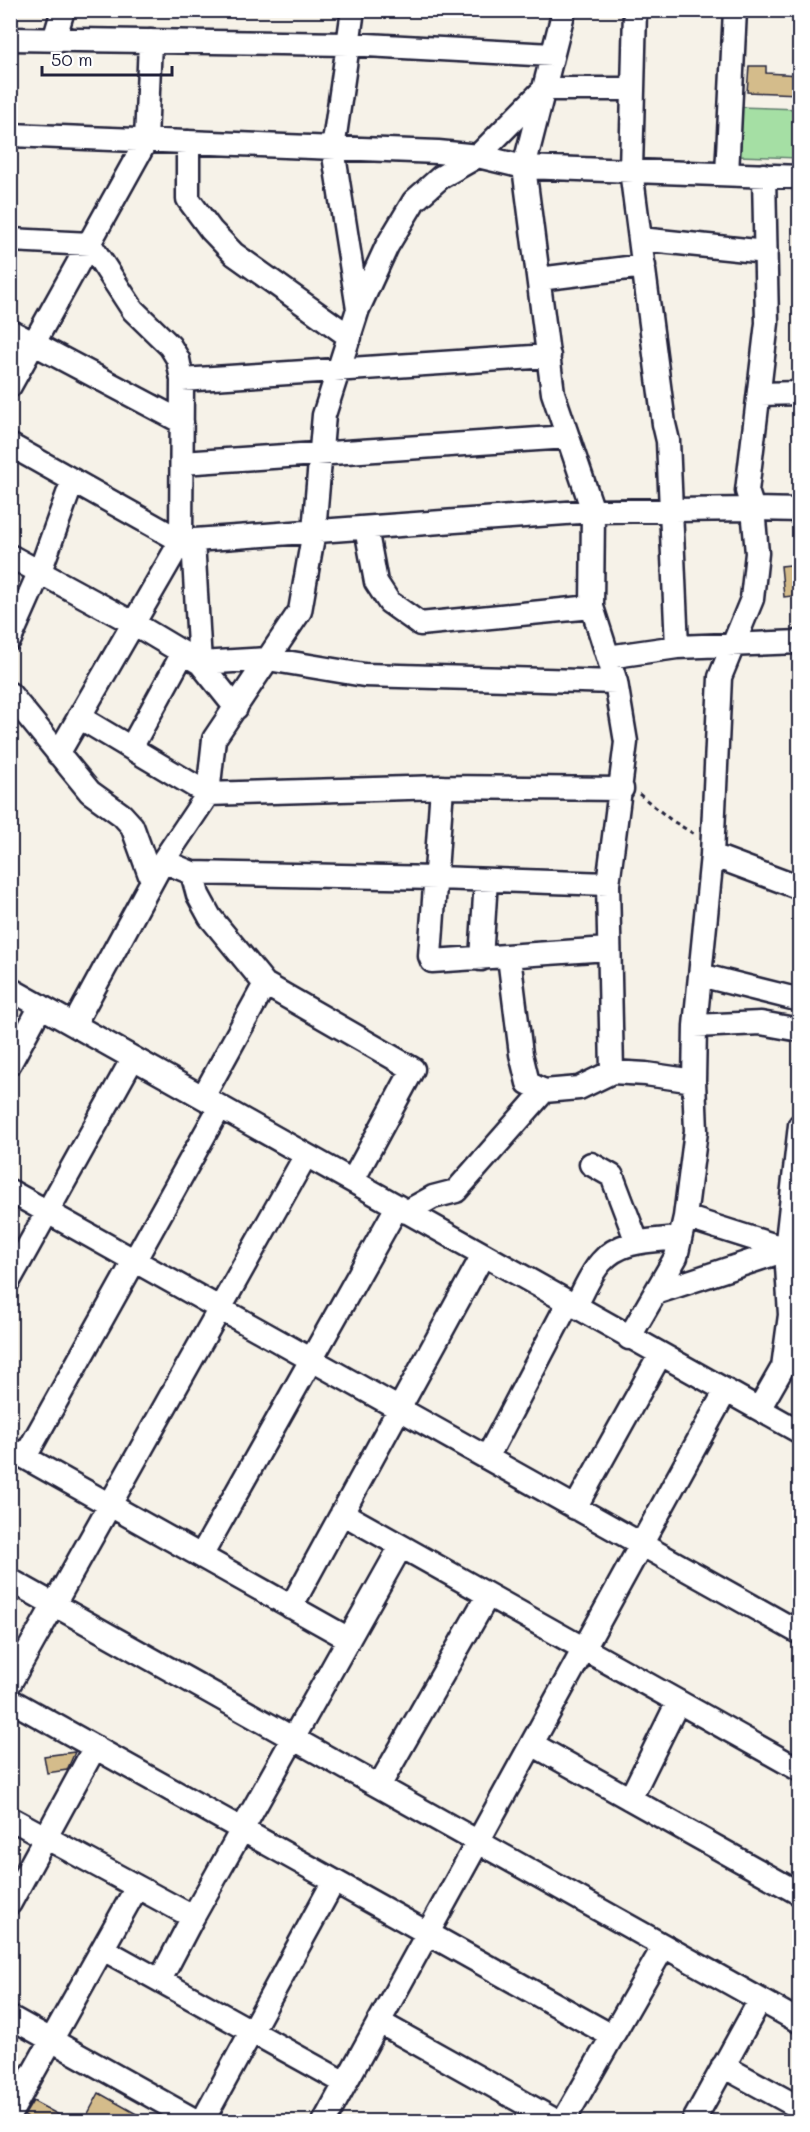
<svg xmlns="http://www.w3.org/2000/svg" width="810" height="2132" font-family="Mali,sans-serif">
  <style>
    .pitch { fill: #a5dfa4; stroke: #648070; stroke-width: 1.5 }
    .building { fill: #d4bc8b; stroke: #22223b; stroke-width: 1.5 }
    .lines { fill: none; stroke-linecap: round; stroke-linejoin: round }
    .minor-casing { stroke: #22223b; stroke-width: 27 }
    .path { stroke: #22223b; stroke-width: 3; stroke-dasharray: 4.5 4.5; stroke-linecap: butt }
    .minor { stroke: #fff; stroke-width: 22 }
  </style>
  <rect width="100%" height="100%" fill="#f6f2e8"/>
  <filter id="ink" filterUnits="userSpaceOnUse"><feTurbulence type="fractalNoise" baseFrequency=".0167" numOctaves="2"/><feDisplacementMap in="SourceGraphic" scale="12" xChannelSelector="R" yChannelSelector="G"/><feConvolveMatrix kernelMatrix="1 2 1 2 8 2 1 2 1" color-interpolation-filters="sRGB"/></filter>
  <g filter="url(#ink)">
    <path class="pitch" d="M 739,107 L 799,109 L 799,158 L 737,156 Z"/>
    <path class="building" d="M 749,66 L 766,66 L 766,73 L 800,75 L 800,94 L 747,92 Z
      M 800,564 L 800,595 L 784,597 L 781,566 Z
      M 75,1752 L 67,1770 L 47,1773 L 44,1756 Z
      M 99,2093 L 149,2121 L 84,2121 Z
      M 33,2101 L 70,2121 L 34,2121 L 24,2116 Z"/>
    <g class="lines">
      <g class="minor-casing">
        <path id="minor" d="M 564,10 L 524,167 L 553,393 L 593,511 L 592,607 L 616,682 L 626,742 L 608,884 L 612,1072
          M 635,10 L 631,170 L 664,424 L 668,441 L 677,647
          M 10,39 L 348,44 L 552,55
          M 54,40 L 63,10
          M 10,135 L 438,152 L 478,156 L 524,167 L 800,177
          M 188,142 L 188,199 L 211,230 L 234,254 L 350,337
          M 727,174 L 735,10
          M 640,239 L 766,252
          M 10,240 L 90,244 L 133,310 L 170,346 L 178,359 L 182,380 L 181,541 L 58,754
          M 539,279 L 644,266
          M 358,309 L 387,246 L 414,201 L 441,177 L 478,156 L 544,89 L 633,89
          M 10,331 L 182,422
          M 182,380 L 549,356
          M 10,386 L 146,141 L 150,41
          M 760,394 L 800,393
          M 10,445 L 181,541 L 593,511 L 753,509 L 800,510
          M 182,463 L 568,437
          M 366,528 L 376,582 L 389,602 L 420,624 L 592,607
          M 193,540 L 200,663 L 236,708
          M 10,556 L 133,623 L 200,663 L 268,659 L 364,675 L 616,682
          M 10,639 L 40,571 L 73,480
          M 608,657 L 677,647 L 800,642
          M 10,694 L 90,792 L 122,815 L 132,826 L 152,881
          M 79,717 L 208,794 L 442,787 L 622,789
          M 131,748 L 183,653
          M 442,787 L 430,956 L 432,961 L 608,949
          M 712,855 L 800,888
          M 163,861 L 192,873 L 436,878 L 608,884
          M 192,873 L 198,895 L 210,917 L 265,984 L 203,1097
          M 509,957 L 521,1054 L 528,1083 L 544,1091
          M 481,959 L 486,880
          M 700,975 L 800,1000
          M 265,984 L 413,1069 L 353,1180
          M 10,989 L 800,1432
          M 75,1023 L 163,861 L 208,794 L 214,739 L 300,611 L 314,531 L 324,415 L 358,309 L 333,149 L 353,10
          M 695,1026 L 761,1023 L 800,1030
          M 10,1063 L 41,1006
          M 591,1164 L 612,1176 L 637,1242
          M 10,1191 L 800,1633
          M 406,1212 L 433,1197 L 456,1191 L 544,1091 L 579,1088 L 612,1072 L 646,1074 L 694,1081 L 695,1026 L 712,855 L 720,677 L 752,599 L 757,553 L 753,509 L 747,491 L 767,323 L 764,175
          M 685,1217 L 789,1250
          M 10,1279 L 133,1058
          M 655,1293 L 786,1250
          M 575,1307 C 583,1293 590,1274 601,1262 C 621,1239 652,1241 680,1238
          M 629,1338 L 676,1257 L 685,1217 L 696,1131 L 694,1081
          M 759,1409 L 783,1367 L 790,1315 L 786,1250 L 800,1125
          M 10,1449 L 349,1639
          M 25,1457 L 220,1107
          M 487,1458 L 568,1303
          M 575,1508 L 660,1355
          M 342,1513 L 800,1770
          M 201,1556 L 397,1207
          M 10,1580 L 800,2022
          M 291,1607 L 483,1255
          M 10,1683 L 306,1155
          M 10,1700 L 612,2036
          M 532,1744 L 800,1894
          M 379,1786 L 488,1595
          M 630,1799 L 678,1702
          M 10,1818 L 193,1917
          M 10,1903 L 95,1747
          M 103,1949 L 345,2083
          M 160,1980 L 193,1917 L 401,1546
          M 10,2017 L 198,2122
          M 379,2022 L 558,2122
          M 723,2066 L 800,2108
          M 10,2114 L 137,1887
          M 202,2122 L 334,1881
          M 324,2122 L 725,1392
          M 563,2122 L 664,1946
          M 693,2122 L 760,2000"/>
      </g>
      <path class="path" d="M 639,794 L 671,820 L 694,834"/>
      <use href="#minor" class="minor"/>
    </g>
  </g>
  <rect width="810" height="2132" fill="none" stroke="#fff" stroke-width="36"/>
  <rect x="18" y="18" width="774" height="2096" fill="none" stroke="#22223b" stroke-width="2" filter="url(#ink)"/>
  <path d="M42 66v9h130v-9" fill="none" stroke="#22223b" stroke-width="3"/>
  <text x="51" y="66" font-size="18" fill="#22223b" stroke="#ffffff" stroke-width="4.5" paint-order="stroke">50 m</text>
</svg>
